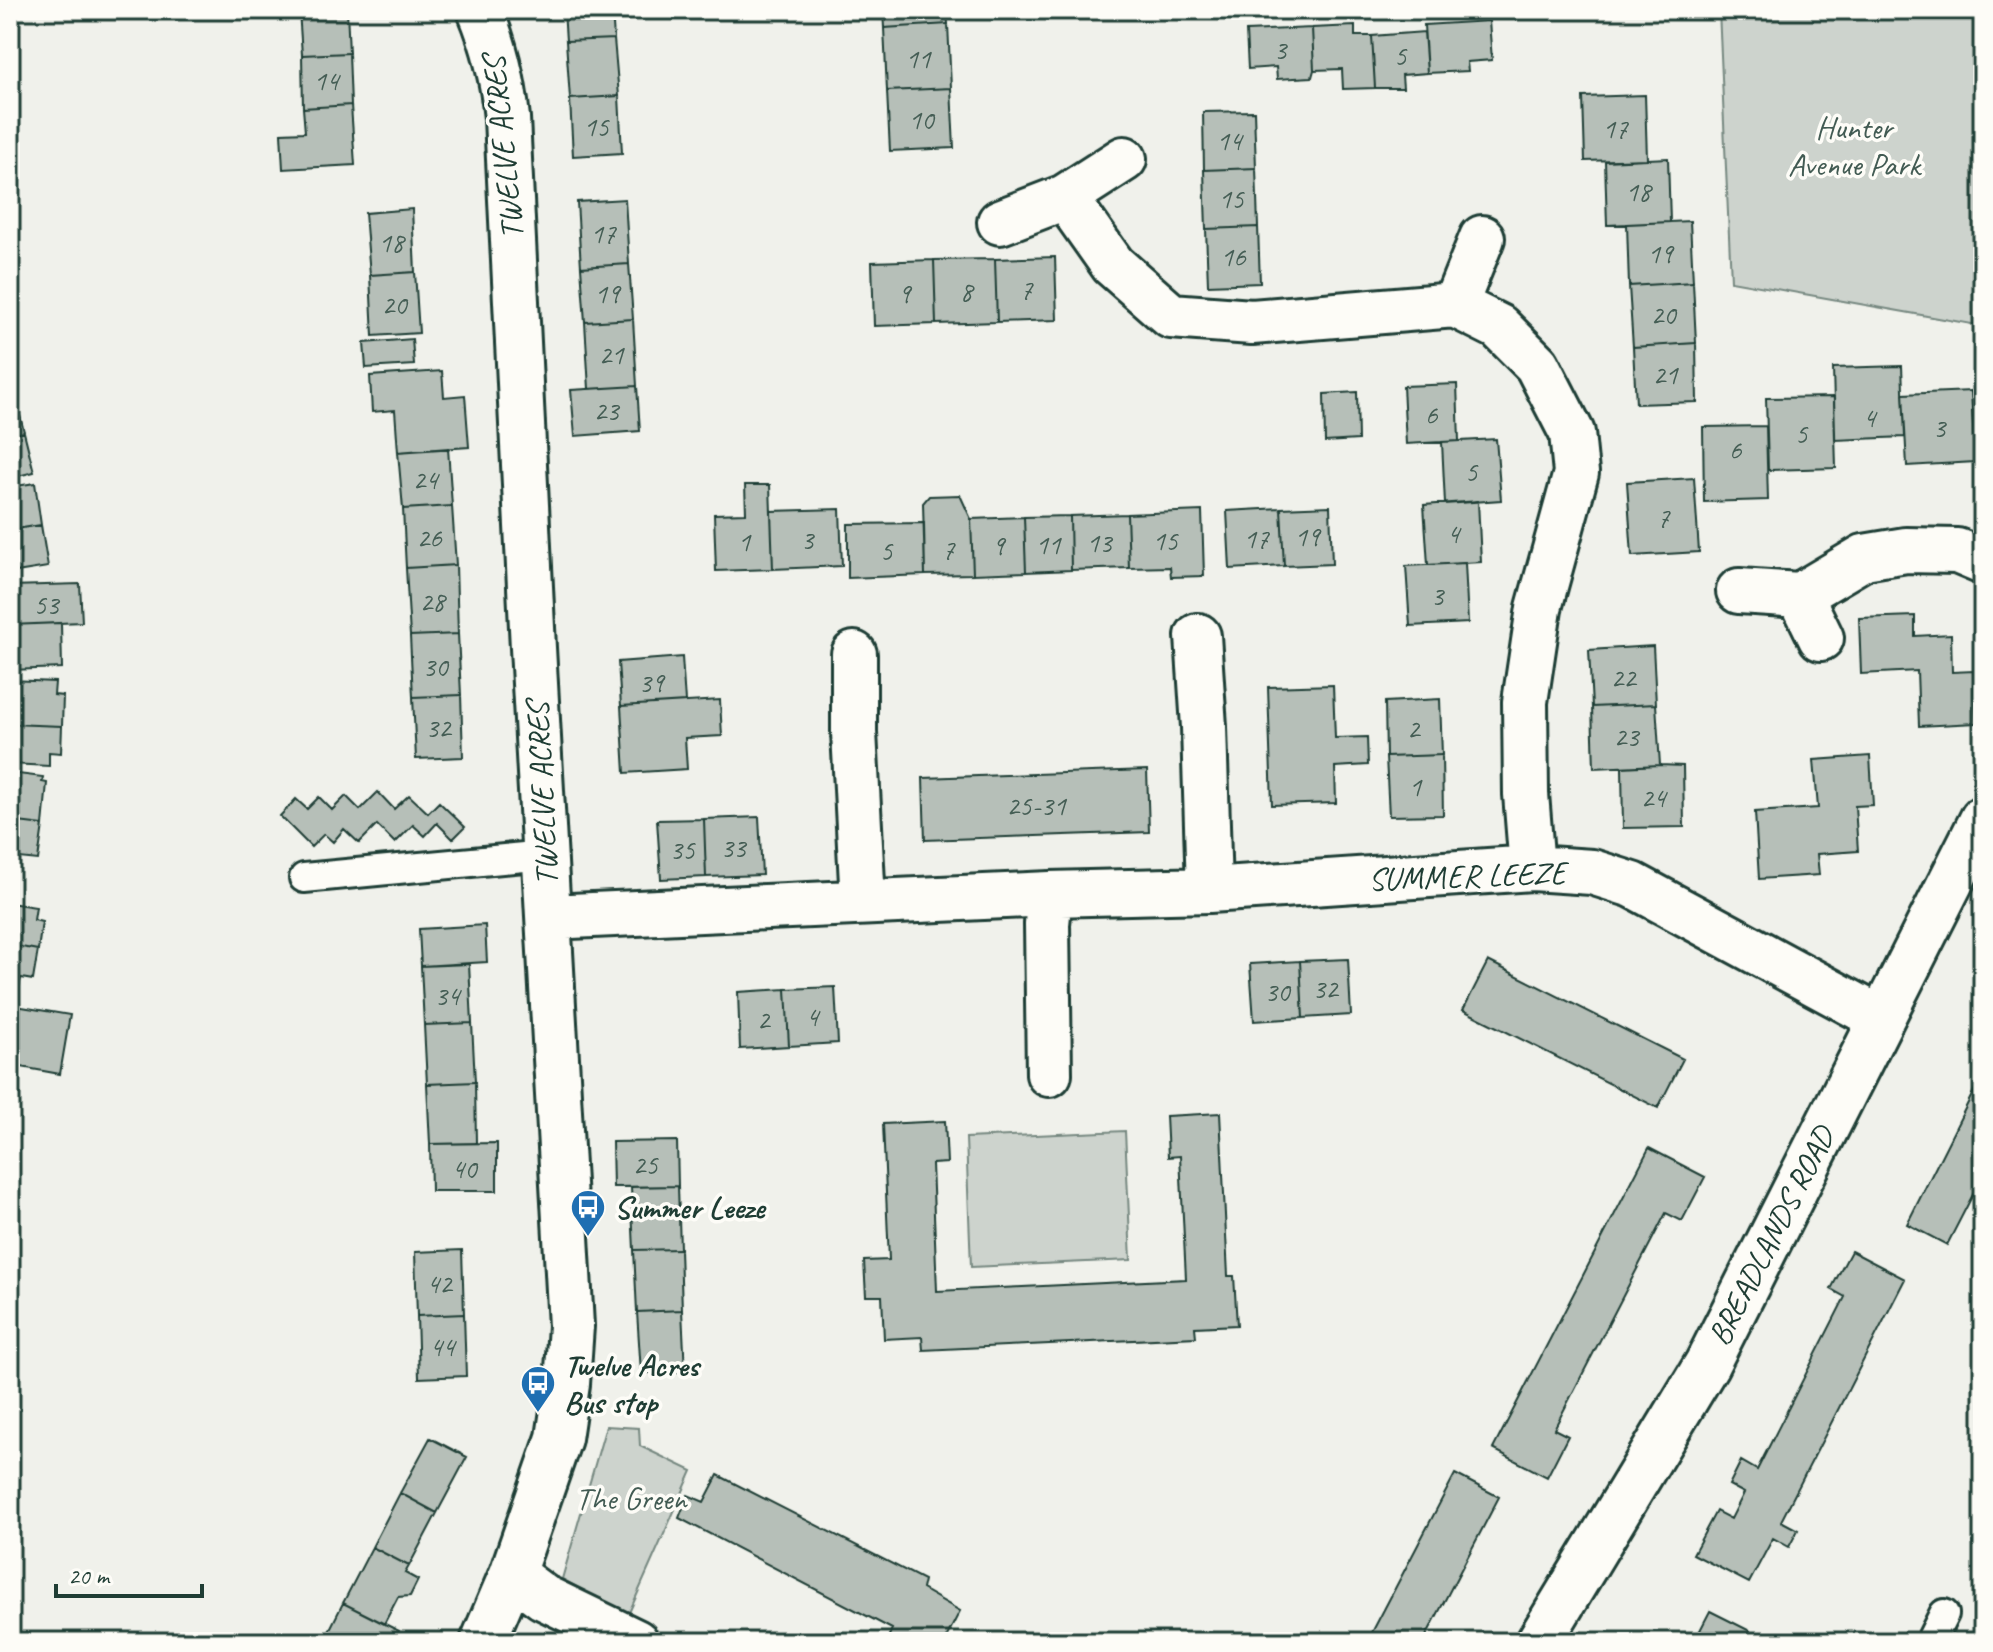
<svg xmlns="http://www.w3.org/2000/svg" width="1993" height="1652" font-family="Caveat,sans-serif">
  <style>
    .green { fill: #cdd3cd; stroke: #768880; stroke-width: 2 }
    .building { fill: #b6bfb8; stroke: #1f3d34; stroke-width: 2 }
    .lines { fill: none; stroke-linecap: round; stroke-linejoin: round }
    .lane-casing { stroke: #1f3d34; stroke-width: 34 }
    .street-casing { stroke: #1f3d34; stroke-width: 50 }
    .lane { stroke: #fdfcf7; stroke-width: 28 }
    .street { stroke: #fdfcf7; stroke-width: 44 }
    .labels { text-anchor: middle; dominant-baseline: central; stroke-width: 7; stroke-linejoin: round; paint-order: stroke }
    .number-label { font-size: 28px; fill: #455e55 }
    .park-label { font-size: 32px; fill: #425b53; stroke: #fdfcf7 }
    .street-label { font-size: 32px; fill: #1f3d34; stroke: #fdfcf7 }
    .poi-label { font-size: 32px; font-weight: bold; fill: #1f3d34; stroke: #fdfcf7; text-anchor: start }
  </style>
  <rect width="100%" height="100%" fill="#f0f1eb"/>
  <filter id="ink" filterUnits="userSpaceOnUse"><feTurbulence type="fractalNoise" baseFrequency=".0125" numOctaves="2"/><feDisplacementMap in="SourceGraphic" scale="16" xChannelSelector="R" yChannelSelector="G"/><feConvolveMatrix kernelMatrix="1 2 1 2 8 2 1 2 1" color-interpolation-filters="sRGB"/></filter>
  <g filter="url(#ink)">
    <path class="green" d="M 1719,10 L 1983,10 L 1983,326 L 1731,281 Z
      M 1125,1131 L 1131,1260 L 971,1267 L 966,1138 Z
      M 606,1426 L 639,1428 L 640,1446 L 692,1471 L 628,1615 L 562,1579 Z"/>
    <path class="building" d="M 299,10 L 347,10 L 349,53 L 302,55 Z
      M 564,10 L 612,10 L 614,39 L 566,41 Z
      M 883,10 L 947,10 L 948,24 L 884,28 Z
      M 1187,10 L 1240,10 L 1240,11 L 1188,15 Z
      M 1489,21 L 1492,60 L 1467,62 L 1468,71 L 1427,73 L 1424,25 Z
      M 948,24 L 951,88 L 887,91 L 884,28 Z
      M 1355,26 L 1355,36 L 1372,36 L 1375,88 L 1343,89 L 1342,69 L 1314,70 L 1312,28 Z
      M 1312,28 L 1314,70 L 1312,77 L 1277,79 L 1276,67 L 1248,69 L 1246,31 Z
      M 1424,32 L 1427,73 L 1402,75 L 1403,88 L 1375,88 L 1372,36 Z
      M 614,39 L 619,96 L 570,99 L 566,41 Z
      M 349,53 L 351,105 L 303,108 L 302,55 Z
      M 951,88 L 954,148 L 890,151 L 887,91 Z
      M 1645,95 L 1647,159 L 1585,161 L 1583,97 Z
      M 619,96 L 622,153 L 573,156 L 570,99 Z
      M 351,105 L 355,165 L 283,169 L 281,133 L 305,132 L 303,108 Z
      M 1254,111 L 1256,168 L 1204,170 L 1203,112 Z
      M 1668,158 L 1670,222 L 1607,225 L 1605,161 Z
      M 1256,168 L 1258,227 L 1206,229 L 1204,170 Z
      M 625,199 L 629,264 L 581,267 L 577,202 Z
      M 412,209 L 415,272 L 370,275 L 365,213 Z
      M 1690,221 L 1693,282 L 1629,286 L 1627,224 Z
      M 1258,227 L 1260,283 L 1208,285 L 1206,229 Z
      M 1055,257 L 1057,320 L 997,322 L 995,259 Z
      M 995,259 L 997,322 L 936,324 L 934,260 Z
      M 934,260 L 936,324 L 874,326 L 872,262 Z
      M 629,264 L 633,319 L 585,322 L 581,267 Z
      M 415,272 L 419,333 L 373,336 L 370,275 Z
      M 1693,282 L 1696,343 L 1633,347 L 1629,286 Z
      M 633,319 L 637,386 L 589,389 L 585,322 Z
      M 412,339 L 414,365 L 366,368 L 364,343 Z
      M 1696,343 L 1697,402 L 1636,404 L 1633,347 Z
      M 1902,366 L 1905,437 L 1835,440 L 1833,368 Z
      M 442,371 L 444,397 L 465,395 L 469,447 L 398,452 L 395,410 L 372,412 L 370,376 Z
      M 1457,384 L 1459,441 L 1406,444 L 1403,386 Z
      M 637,386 L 640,431 L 575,436 L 571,390 Z
      M 14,390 L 24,432 L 10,435 L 10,391 Z
      M 1971,391 L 1975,462 L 1907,466 L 1903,394 Z
      M 1357,392 L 1358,440 L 1325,442 L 1324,394 Z
      M 1834,397 L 1836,468 L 1768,470 L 1766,398 Z
      M 1983,416 L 1983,488 L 1977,489 L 1973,417 Z
      M 1766,426 L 1768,500 L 1704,502 L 1703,427 Z
      M 24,432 L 34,472 L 10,478 L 10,435 Z
      M 1496,439 L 1501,500 L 1445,504 L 1442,442 Z
      M 448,448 L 452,506 L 403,509 L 398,452 Z
      M 1694,478 L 1699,552 L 1632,556 L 1627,482 Z
      M 35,483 L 41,525 L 10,530 L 10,487 Z
      M 745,485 L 770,485 L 773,569 L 716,571 L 714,514 L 746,513 Z
      M 960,495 L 971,519 L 973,574 L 925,575 L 923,503 L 929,496 Z
      M 1478,501 L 1481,562 L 1428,565 L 1424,505 Z
      M 452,506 L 456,565 L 406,568 L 403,509 Z
      M 1330,506 L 1332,564 L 1284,566 L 1281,508 Z
      M 1281,508 L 1284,566 L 1230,569 L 1227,511 Z
      M 840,509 L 842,566 L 773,569 L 771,511 Z
      M 1202,511 L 1204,576 L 1171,577 L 1170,567 L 1129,568 L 1127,514 Z
      M 1127,514 L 1129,568 L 1071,570 L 1070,516 Z
      M 1070,516 L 1071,570 L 1026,572 L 1024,517 Z
      M 1024,517 L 1026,572 L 973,574 L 971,519 Z
      M 924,523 L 925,575 L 848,578 L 848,524 Z
      M 41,525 L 48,567 L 10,573 L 10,530 Z
      M 1465,563 L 1468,623 L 1410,626 L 1406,566 Z
      M 456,565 L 458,634 L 410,636 L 406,568 Z
      M 80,584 L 82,622 L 10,625 L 10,586 Z
      M 1915,616 L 1915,636 L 1951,634 L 1952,672 L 1974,671 L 1976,723 L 1919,726 L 1917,671 L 1861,674 L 1859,618 Z
      M 61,623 L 62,668 L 10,670 L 10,625 Z
      M 458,634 L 461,695 L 413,697 L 410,636 Z
      M 1653,646 L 1656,704 L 1592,707 L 1589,650 Z
      M 682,657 L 685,702 L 621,706 L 618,662 Z
      M 10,680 L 55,682 L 54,695 L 63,696 L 62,726 L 10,724 Z
      M 1333,685 L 1335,738 L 1367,737 L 1368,765 L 1335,767 L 1336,803 L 1272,805 L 1268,687 Z
      M 461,695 L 463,757 L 416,759 L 413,697 Z
      M 1440,699 L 1442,755 L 1386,757 L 1385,702 Z
      M 720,700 L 722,736 L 685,738 L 687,769 L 625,773 L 621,706 Z
      M 1656,704 L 1660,765 L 1594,768 L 1592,707 Z
      M 10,724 L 62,726 L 61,753 L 49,752 L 49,766 L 10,764 Z
      M 1442,755 L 1443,815 L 1389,816 L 1386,757 Z
      M 1870,756 L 1873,805 L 1855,806 L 1858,851 L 1817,854 L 1819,875 L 1759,879 L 1755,812 L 1818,808 L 1814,760 Z
      M 1660,765 L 1683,766 L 1684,827 L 1623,828 L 1622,767 Z
      M 1147,770 L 1149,832 L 925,840 L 923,778 Z
      M 10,773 L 43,777 L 42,782 L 47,783 L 43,825 L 10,821 Z
      M 378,792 L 394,809 L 409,795 L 428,813 L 439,802 L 465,827 L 453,839 L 437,823 L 425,836 L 413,825 L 395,843 L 377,825 L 359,843 L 344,829 L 333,842 L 324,834 L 311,847 L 280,816 L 296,799 L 307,809 L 319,797 L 332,810 L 346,796 L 360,810 Z
      M 759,817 L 762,875 L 706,877 L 704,819 Z
      M 704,819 L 706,877 L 661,879 L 657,820 Z
      M 10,821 L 43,825 L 38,860 L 10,857 Z
      M 10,903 L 36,907 L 34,920 L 42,922 L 38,950 L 10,945 Z
      M 485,925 L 487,962 L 421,966 L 419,929 Z
      M 10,945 L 38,950 L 33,980 L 21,978 L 19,987 L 10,986 Z
      M 1348,959 L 1351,1015 L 1303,1018 L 1300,961 Z
      M 1300,961 L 1303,1018 L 1254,1021 L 1250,964 Z
      M 1488,961 L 1683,1059 L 1658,1108 L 1463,1010 Z
      M 469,964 L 472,1023 L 424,1025 L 421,966 Z
      M 835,987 L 838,1043 L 789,1046 L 786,989 Z
      M 786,989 L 789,1046 L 740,1049 L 738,992 Z
      M 10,1005 L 70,1015 L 60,1074 L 10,1065 Z
      M 472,1023 L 475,1082 L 427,1084 L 424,1025 Z
      M 1983,1073 L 1983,1175 L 1947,1245 L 1907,1224 Z
      M 475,1082 L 476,1143 L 430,1144 L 427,1084 Z
      M 1220,1113 L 1228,1276 L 1234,1276 L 1237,1325 L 1195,1327 L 1196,1337 L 923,1350 L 922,1337 L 884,1339 L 882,1296 L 866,1296 L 864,1261 L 889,1260 L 883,1124 L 945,1121 L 947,1163 L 932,1164 L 937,1291 L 1186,1279 L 1180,1156 L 1168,1157 L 1166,1116 Z
      M 677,1141 L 678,1186 L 613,1187 L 612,1142 Z
      M 497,1143 L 497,1191 L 431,1191 L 430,1144 Z
      M 1649,1148 L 1705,1177 L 1682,1221 L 1666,1213 L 1554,1429 L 1568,1436 L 1547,1477 L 1493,1449 Z
      M 678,1186 L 680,1249 L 634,1250 L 631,1187 Z
      M 680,1249 L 682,1310 L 637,1312 L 634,1250 Z
      M 462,1250 L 464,1314 L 417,1316 L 415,1252 Z
      M 1851,1251 L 1905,1279 L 1781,1521 L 1798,1530 L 1789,1547 L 1773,1538 L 1749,1583 L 1693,1554 L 1716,1511 L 1731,1519 L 1744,1493 L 1729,1485 L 1741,1461 L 1757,1470 L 1845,1297 L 1831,1289 Z
      M 682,1310 L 685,1372 L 641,1373 L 637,1312 Z
      M 464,1314 L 466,1376 L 419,1378 L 417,1316 Z
      M 430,1438 L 467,1457 L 437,1513 L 400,1493 Z
      M 1455,1474 L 1499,1497 L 1423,1642 L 1367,1642 Z
      M 718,1475 L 924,1580 L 922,1589 L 960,1611 L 944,1642 L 886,1642 L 892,1629 L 679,1518 L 688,1495 L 704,1502 Z
      M 400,1493 L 437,1513 L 409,1566 L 372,1547 Z
      M 372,1547 L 409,1566 L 405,1573 L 418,1580 L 410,1596 L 398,1597 L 384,1624 L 343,1603 Z
      M 343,1603 L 399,1631 L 393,1642 L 324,1641 Z
      M 1710,1611 L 1750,1631 L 1745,1642 L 1694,1642 Z"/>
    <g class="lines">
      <g class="lane-casing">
        <path id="lane" d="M 304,878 L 545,855
          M 1930,1642 L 1944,1614"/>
      </g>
      <g class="street-casing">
        <path id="street" d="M 480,10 C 495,46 503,80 507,118 L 533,648 L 571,1326 L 567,1384 L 559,1438 L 512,1574 L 483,1642
          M 1065,197 L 1113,265 L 1171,316 L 1252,322 L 1455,305 L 1499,327 L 1537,365 L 1572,433 L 1576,473 L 1539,608 L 1525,702 L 1526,794 L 1532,868
          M 1000,222 L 1065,197 L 1124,159
          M 1455,305 L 1482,238
          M 1739,591 L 1800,595
          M 1198,636 L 1204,727 L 1209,890
          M 1821,638 L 1800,595 L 1864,557 L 1906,550 L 1957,551 L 1983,562
          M 854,654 L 854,732 L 863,902
          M 549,917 L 1050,894 L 1209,890 L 1532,868 L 1592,872 L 1633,885 L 1881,1019
          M 1049,1074 L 1047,924 L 1050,894
          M 512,1574 L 543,1597 L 636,1642
          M 1539,1642 L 1707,1364 L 1983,818"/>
      </g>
      <use href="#lane" class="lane"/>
      <use href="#street" class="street"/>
    </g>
  </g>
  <defs>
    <g id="bus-pin" transform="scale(1.8)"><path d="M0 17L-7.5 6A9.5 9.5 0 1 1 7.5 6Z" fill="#1f6fb2" stroke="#fdfcf7"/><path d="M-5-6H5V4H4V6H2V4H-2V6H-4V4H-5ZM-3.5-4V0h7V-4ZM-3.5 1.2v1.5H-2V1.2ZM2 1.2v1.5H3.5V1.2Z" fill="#fff"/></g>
  </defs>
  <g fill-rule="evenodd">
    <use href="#bus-pin" x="588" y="1207"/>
    <use href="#bus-pin" x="538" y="1383"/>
  </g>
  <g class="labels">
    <g class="number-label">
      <text x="1280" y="49">3</text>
      <text x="1400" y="55">5</text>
      <text x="918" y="58">11</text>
      <text x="326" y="80">14</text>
      <text x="921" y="119">10</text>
      <text x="596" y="126">15</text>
      <text x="1615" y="128">17</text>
      <text x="1229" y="140">14</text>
      <text x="1638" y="191">18</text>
      <text x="1231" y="198">15</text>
      <text x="603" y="233">17</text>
      <text x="391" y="242">18</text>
      <text x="1660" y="253">19</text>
      <text x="1233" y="256">16</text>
      <text x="1026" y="289">7</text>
      <text x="966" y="291">8</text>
      <text x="607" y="293">19</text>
      <text x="904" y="293">9</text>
      <text x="394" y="304">20</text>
      <text x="1663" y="314">20</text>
      <text x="611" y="354">21</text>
      <text x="1665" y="374">21</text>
      <text x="606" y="410">23</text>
      <text x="1431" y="414">6</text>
      <text x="1869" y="417">4</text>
      <text x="1939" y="427">3</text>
      <text x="1801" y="433">5</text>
      <text x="1735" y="449">6</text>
      <text x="1471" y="471">5</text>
      <text x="425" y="479">24</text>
      <text x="1663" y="517">7</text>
      <text x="1453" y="533">4</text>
      <text x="1307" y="536">19</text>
      <text x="429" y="537">26</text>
      <text x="1256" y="538">17</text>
      <text x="807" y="539">3</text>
      <text x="1165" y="540">15</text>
      <text x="744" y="541">1</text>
      <text x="1099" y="542">13</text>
      <text x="1048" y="544">11</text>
      <text x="998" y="545">9</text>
      <text x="948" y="549">7</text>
      <text x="886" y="550">5</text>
      <text x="1437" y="595">3</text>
      <text x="432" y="601">28</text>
      <text x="46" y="604">53</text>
      <text x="435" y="666">30</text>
      <text x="1623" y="677">22</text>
      <text x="651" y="682">39</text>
      <text x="438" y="727">32</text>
      <text x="1413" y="728">2</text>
      <text x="1626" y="736">23</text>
      <text x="1415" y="786">1</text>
      <text x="1653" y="797">24</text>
      <text x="1036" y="805">25-31</text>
      <text x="733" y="847">33</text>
      <text x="682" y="849">35</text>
      <text x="1325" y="988">32</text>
      <text x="1277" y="991">30</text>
      <text x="447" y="995">34</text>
      <text x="812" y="1016">4</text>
      <text x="763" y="1019">2</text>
      <text x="645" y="1164">25</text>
      <text x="464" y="1168">40</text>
      <text x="439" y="1283">42</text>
      <text x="442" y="1346">44</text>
    </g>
    <g class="park-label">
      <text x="1854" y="127">Hunter<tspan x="1854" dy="37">Avenue Park</tspan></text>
      <text x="631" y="1498">The Green</text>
    </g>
    <g class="street-label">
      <text transform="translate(503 148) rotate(-96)">TWELVE ACRES</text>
      <text transform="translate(542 794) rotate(-93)">TWELVE ACRES</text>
      <text transform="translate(1467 876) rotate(-2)">SUMMER LEEZE</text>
      <text transform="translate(1771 1236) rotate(-63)">BREADLANDS ROAD</text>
    </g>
    <g class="poi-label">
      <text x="614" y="1207">Summer Leeze</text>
      <text x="564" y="1365">Twelve Acres<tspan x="564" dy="37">Bus stop</tspan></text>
    </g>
  </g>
  <rect width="1993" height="1652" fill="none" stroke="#fdfcf7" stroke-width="40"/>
  <rect x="20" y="20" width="1953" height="1612" fill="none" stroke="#1f3d34" stroke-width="3" filter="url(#ink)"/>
  <path d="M56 1584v12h146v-12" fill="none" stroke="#1f3d34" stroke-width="4"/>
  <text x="68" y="1584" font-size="24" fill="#1f3d34" stroke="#fdfcf7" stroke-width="6" paint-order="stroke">20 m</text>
</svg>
